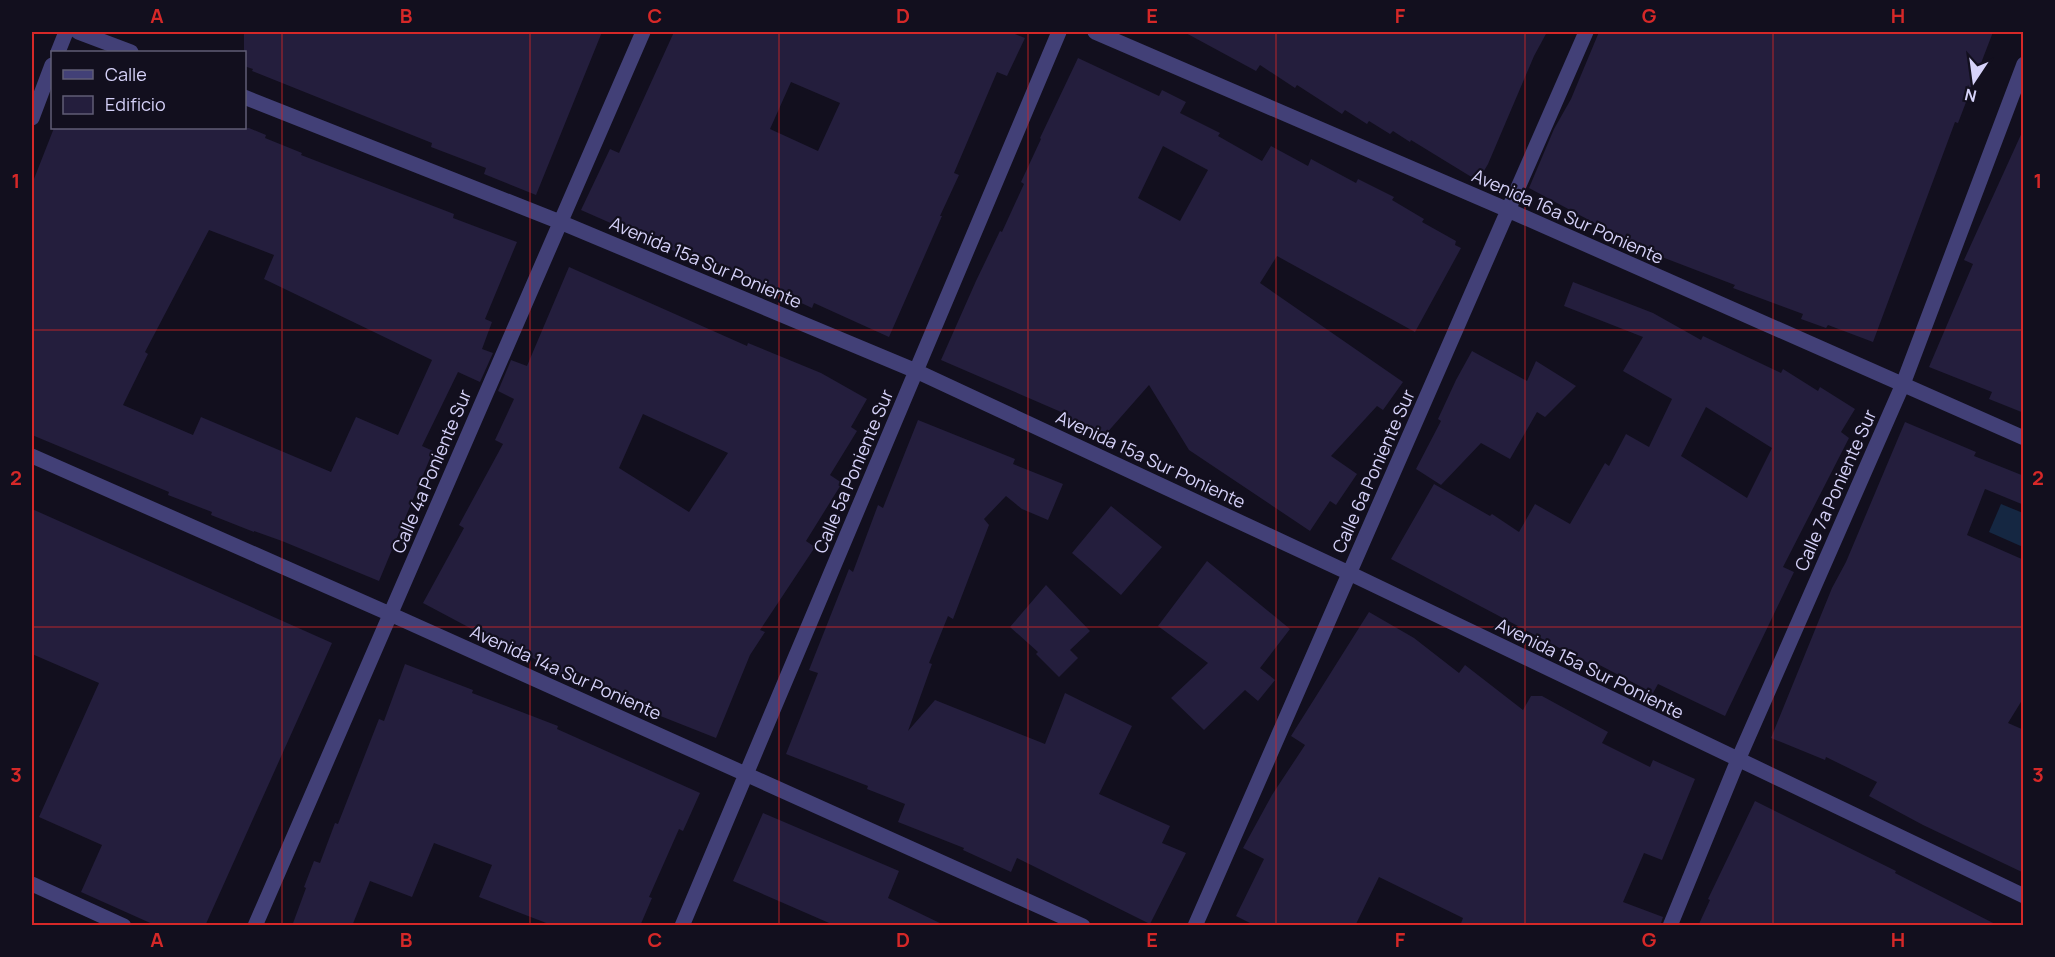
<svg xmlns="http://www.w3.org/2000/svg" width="2055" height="957" font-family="Manrope,sans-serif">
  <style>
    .water { fill: #152742 }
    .building { fill: #241e3d; fill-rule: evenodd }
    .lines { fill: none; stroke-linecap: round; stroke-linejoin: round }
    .minor { stroke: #424077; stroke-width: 15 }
    .grid { fill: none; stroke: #d62828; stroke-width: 1.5; stroke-opacity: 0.55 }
    .labels { text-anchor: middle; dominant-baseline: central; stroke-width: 4.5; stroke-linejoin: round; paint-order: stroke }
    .street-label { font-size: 18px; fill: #d6d2f9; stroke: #120f1e }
    .neatline { fill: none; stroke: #d62828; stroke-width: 2 }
    .grid-label { font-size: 20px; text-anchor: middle; font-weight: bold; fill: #d62828 }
  </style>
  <rect width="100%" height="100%" fill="#120f1e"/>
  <path class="water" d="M 2001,504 L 2023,513 L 2023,547 L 1989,532 Z"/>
  <path class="building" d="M 244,32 L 602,32 L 536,195 L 484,174 L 486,168 L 431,147 L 432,143 L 252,71 L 253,69 L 244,66 Z
    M 674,32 L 1010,32 L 1025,38 L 1007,76 L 997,72 L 954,173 L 959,175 L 940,216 L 942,216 L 889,337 L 814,303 L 812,308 L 684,248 L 681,254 L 581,210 L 610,149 L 619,153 ZM 791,82 L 840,103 L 818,151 L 770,129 Z
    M 1184,32 L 1547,32 L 1534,56 L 1488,164 L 1478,181 L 1411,140 L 1410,142 L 1393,131 L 1390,134 L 1369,121 L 1367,124 L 1345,110 L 1342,114 L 1297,85 L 1295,88 L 1260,65 L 1256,71 Z
    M 1599,32 L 1993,32 L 1958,123 L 1955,122 L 1873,342 L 1828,325 L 1826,328 L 1801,319 L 1803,314 L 1733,288 L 1735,285 L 1641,249 L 1643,245 L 1615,234 L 1529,188 L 1554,129 L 1571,99 Z
    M 1078,58 L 1159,96 L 1162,90 L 1186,102 L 1180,113 L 1220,133 L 1218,136 L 1262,161 L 1271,146 L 1308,166 L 1311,159 L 1356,183 L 1358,179 L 1394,197 L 1392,200 L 1424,219 L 1422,222 L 1456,241 L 1455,245 L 1461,248 L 1415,332 L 1277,256 L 1260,283 L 1403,382 L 1383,410 L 1377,406 L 1331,456 L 1357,474 L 1336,505 L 1330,501 L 1310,531 L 1189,450 L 1149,385 L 1105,435 L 1066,418 L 1068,415 L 941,360 L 976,281 L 1000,231 L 1002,232 L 1024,184 L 1021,182 L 1041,139 L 1040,138 ZM 1163,146 L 1208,170 L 1180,221 L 1138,198 Z
    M 54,128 L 249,128 L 266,135 L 265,138 L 302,153 L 301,155 L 454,214 L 453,218 L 517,242 L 485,319 L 492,322 L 482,349 L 493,353 L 480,382 L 458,372 L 422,446 L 433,451 L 379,581 L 282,541 L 254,531 L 254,532 L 211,515 L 212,512 L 168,495 L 169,492 L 32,435 L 32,184 ZM 209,230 L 274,255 L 264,279 L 432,360 L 398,435 L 356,417 L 331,472 L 201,417 L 193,435 L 123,405 L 148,354 L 145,352 Z
    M 2024,128 L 2024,413 L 1989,399 L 1992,392 L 1929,367 L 1973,264 L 1964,260 Z
    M 569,267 L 747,346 L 748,343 L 821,373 L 867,399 L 851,427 L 857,431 L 830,475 L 842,483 L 806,541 L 815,547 L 760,630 L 765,632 L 750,655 L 716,738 L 625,702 L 570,667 L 563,678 L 521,650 L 519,654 L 423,603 L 464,528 L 459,525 L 503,444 L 495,440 L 514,399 L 498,391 L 511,360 L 527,366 ZM 643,414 L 728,453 L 689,512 L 619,468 Z
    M 1573,282 L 1653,313 L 1701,340 L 1703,336 L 1781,373 L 1783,369 L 1818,391 L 1820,387 L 1855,409 L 1841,432 L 1849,438 L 1783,567 L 1794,572 L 1725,716 L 1658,684 L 1653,693 L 1590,660 L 1588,663 L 1391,559 L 1434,484 L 1490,516 L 1492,514 L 1519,532 L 1535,504 L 1570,524 L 1605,463 L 1609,466 L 1626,434 L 1649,447 L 1672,399 L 1623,371 L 1643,337 L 1564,306 ZM 1706,407 L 1772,448 L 1747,498 L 1681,456 Z
    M 1472,351 L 1527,381 L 1536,361 L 1576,386 L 1545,417 L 1537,412 L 1510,459 L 1481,443 L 1441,485 L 1416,469 L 1441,421 L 1438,419 L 1456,380 Z
    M 918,420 L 1015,459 L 1013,464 L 1063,484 L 1048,520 L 1022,509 L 1006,496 L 984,519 L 989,525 L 953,619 L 948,616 L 929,663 L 932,664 L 908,731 L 935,700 L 1045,744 L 1065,693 L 1132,726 L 1099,794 L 1170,826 L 1162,843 L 1186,853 L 1150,924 L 1017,858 L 1011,872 L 963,850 L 964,848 L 898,822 L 905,804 L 867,789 L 868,786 L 786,754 L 818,673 L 809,670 L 849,569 L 853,572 L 878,505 L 883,508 Z
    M 1905,422 L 1976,452 L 1974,456 L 2024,476 L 2024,505 L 1985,489 L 1967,535 L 2024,560 L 2024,697 L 2008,723 L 2024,730 L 2024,873 L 1923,825 L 1869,796 L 1877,782 L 1826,757 L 1825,760 L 1771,738 L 1832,588 L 1846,562 Z
    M 1111,506 L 1162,547 L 1121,595 L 1072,553 Z
    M 32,509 L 332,643 L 205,926 L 157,926 L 81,892 L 102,845 L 39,817 L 99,683 L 32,654 Z
    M 1207,561 L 1290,629 L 1260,668 L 1275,680 L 1258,701 L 1245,690 L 1204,730 L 1171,698 L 1208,663 L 1158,626 Z
    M 1046,585 L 1090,631 L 1070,650 L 1078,658 L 1059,677 L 1036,654 L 1038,652 L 1010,627 Z
    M 1369,612 L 1414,638 L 1459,673 L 1465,665 L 1523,710 L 1531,696 L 1542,696 L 1608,732 L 1602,743 L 1650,767 L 1653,760 L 1695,779 L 1662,860 L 1644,853 L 1623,902 L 1663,917 L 1660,926 L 1460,926 L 1463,918 L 1379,877 L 1355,926 L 1256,926 L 1236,916 L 1264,859 L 1243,848 L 1272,795 L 1305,745 L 1291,736 Z
    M 405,664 L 473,690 L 472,693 L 558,726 L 557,729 L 700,793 L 683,831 L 679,829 L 649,897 L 652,898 L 640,926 L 554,926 L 479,897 L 492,865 L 434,843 L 412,897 L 370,881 L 352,926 L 292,926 L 306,888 L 304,887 L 314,861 L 320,863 L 335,823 L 338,824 L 379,719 L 384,721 Z
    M 1755,801 L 1896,871 L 1895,873 L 1999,926 L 1698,926 L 1710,900 L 1708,899 Z
    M 763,813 L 899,871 L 888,898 L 946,926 L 836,926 L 733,881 Z"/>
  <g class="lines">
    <path class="minor" d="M 78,32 L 131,52
      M 1095,32 L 1508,210 L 2024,438
      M 58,52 L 66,32
      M 244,97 L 560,222 L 916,371 L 1349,573 L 2024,896
      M 32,118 L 52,65
      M 32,456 L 390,614 L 1083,926
      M 32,884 L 124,926
      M 255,926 L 643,32
      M 682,926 L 1059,32
      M 1195,926 L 1586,32
      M 1670,926 L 1738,760 L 1903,384 L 2024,64"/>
  </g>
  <path class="grid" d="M 282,32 L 282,926M 530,32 L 530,926M 779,32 L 779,926M 1028,32 L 1028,926M 1276,32 L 1276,926M 1525,32 L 1525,926M 1773,32 L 1773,926M 32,330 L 2024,330M 32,627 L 2024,627"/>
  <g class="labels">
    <g class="street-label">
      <text transform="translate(1568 216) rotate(24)">Avenida 16a Sur Poniente</text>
      <text transform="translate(706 262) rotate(23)">Avenida 15a Sur Poniente</text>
      <text transform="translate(1151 459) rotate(25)">Avenida 15a Sur Poniente</text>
      <text transform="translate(431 471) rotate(-67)">Calle 4a Poniente Sur</text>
      <text transform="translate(853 471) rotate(-67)">Calle 5a Poniente Sur</text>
      <text transform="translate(1373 471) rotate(-66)">Calle 6a Poniente Sur</text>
      <text transform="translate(1835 490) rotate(-66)">Calle 7a Poniente Sur</text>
      <text transform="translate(1590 668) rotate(26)">Avenida 15a Sur Poniente</text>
      <text transform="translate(566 672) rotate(24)">Avenida 14a Sur Poniente</text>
    </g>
  </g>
  <rect width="2055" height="957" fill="none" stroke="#120f1e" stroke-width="66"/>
  <rect x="51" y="51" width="195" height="78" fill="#120f1e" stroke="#605d76" stroke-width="1.5"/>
  <rect x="63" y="70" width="30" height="9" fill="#424077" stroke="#605d76" stroke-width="1.5"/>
  <text x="105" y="81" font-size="18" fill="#d6d2f9">Calle</text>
  <rect x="63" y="96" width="30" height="18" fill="#241e3d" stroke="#605d76" stroke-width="1.5"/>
  <text x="105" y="111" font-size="18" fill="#d6d2f9">Edificio</text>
  <g transform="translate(1974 81) rotate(193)" stroke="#120f1e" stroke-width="4.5" paint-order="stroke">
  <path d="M0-4.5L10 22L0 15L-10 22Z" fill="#d6d2f9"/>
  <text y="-9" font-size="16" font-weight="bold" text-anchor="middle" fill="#d6d2f9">N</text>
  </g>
  <rect x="33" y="33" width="1989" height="891" class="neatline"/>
  <g class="grid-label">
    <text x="157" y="23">A</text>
    <text x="406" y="23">B</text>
    <text x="655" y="23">C</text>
    <text x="903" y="23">D</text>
    <text x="1152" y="23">E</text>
    <text x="1400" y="23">F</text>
    <text x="1649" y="23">G</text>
    <text x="1898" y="23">H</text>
    <text x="16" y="188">1</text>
    <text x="2038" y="188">1</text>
    <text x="16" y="485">2</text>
    <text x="2038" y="485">2</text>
    <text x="16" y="782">3</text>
    <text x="2038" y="782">3</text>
    <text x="157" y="947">A</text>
    <text x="406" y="947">B</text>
    <text x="655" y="947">C</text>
    <text x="903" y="947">D</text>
    <text x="1152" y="947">E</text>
    <text x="1400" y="947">F</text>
    <text x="1649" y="947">G</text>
    <text x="1898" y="947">H</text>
  </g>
</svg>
